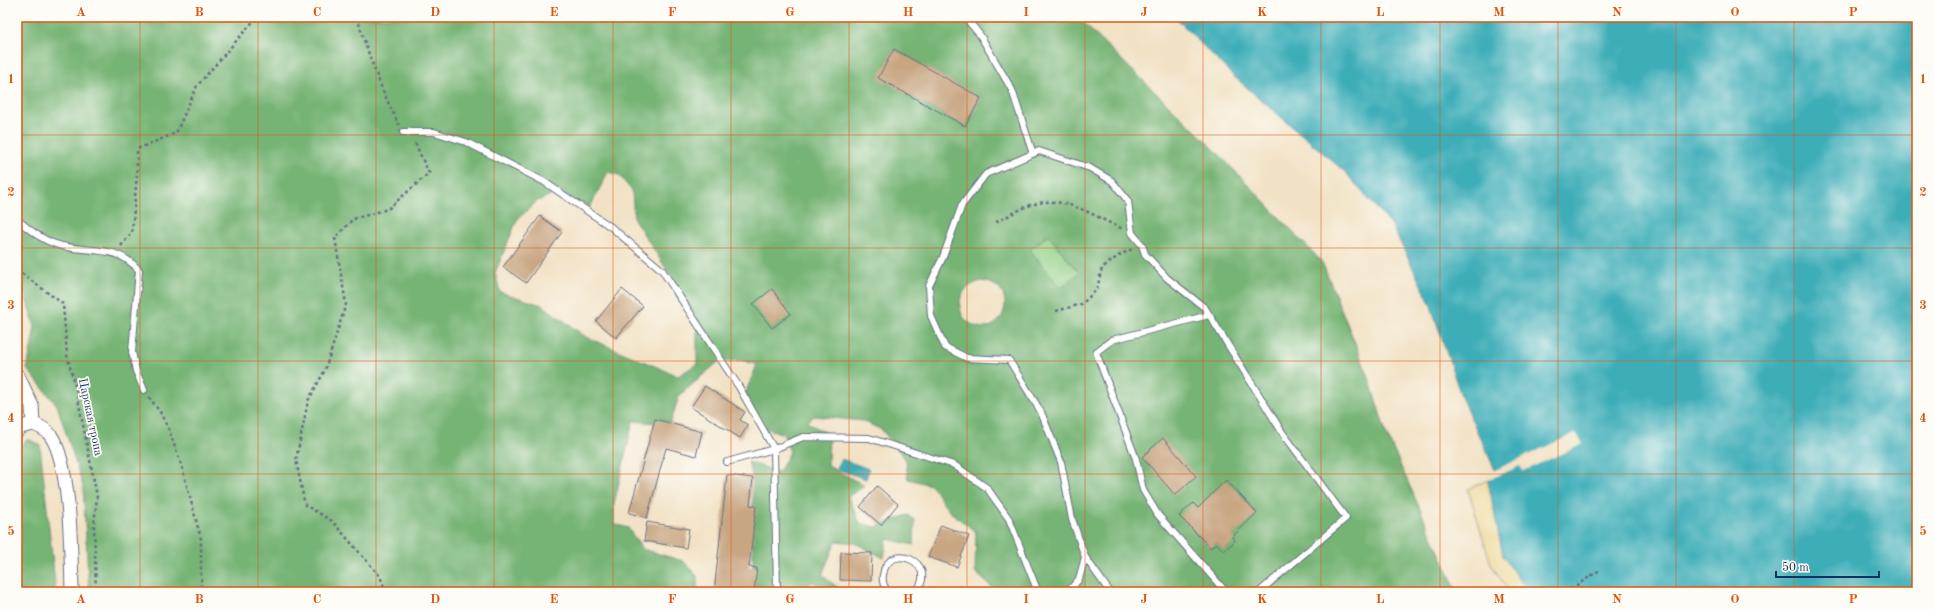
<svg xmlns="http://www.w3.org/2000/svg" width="1934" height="609" font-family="'Old Standard TT',serif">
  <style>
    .green { fill: #93d289; stroke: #578074 }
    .forest { fill: #76b475; stroke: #48726a; fill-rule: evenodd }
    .sand { fill: #eeda9e; stroke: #84847e }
    .water { fill: #3dadb8; stroke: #2c6e8b }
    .pier { fill: #f2e2c5 }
    .building { fill: #c8a682 }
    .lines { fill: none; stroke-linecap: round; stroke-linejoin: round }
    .service-casing { stroke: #666e82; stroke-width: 8 }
    .minor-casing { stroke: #666e82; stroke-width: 15 }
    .path { stroke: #666e82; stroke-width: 2.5; stroke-dasharray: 3 3; stroke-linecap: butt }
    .service { stroke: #fff; stroke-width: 6 }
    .minor { stroke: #fff; stroke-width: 13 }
    .grid { fill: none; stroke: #de5710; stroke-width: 1; stroke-opacity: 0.55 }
    .labels { text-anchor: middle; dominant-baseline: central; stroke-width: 3.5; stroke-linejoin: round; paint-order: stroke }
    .street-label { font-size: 12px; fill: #1b2f5e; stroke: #fdfcf7 }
    .neatline { fill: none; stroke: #de5710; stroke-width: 1.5 }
    .grid-label { font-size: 13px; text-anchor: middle; font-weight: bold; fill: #de5710 }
  </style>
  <rect width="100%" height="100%" fill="#fdfcf7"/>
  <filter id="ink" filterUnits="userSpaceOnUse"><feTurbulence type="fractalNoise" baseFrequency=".025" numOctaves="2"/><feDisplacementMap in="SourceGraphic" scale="8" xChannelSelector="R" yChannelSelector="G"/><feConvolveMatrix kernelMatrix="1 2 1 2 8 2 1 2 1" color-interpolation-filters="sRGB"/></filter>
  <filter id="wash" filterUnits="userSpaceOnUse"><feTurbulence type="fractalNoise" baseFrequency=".012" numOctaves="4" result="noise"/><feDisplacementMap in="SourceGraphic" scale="16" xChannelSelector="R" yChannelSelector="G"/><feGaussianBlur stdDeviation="0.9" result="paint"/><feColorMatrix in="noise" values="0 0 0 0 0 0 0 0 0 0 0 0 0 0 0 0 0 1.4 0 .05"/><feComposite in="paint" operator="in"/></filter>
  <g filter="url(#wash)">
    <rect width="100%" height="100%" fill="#f2e2c5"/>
    <path class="green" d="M 1048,235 L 1080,273 L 1061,288 L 1030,250 Z"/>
    <path class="forest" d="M 17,17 L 1077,17 L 1211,146 L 1322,262 L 1368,375 L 1386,433 L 1457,592 L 997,592 L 975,572 L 976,532 L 949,511 L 931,485 L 908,479 L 906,460 L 882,430 L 863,421 L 814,416 L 807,422 L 829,435 L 828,466 L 864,485 L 848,497 L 860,523 L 875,527 L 908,515 L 915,520 L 914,545 L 887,539 L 884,558 L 855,543 L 836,541 L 822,575 L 842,591 L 811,582 L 806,589 L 807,592 L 753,592 L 753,479 L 748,462 L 779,472 L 790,452 L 783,434 L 763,427 L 743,399 L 757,365 L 741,360 L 718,362 L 679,396 L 670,424 L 633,421 L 614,504 L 614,524 L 628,528 L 642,549 L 683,561 L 697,576 L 697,592 L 89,592 L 83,486 L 57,405 L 27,369 L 35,327 L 25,296 L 17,287 ZM 894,49 L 980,98 L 965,126 L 879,78 ZM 608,172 L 619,175 L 632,191 L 634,219 L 669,273 L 677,300 L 697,316 L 697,364 L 678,376 L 586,337 L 542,305 L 500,292 L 495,273 L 517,220 L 537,201 L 556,193 L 590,207 ZM 1048,235 L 1079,273 L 1061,288 L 1030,250 ZM 982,281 C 1022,286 1004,340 973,325 C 968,323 963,318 961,312 C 956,296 967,284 982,281 ZM 1227,480 L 1257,513 L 1232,537 L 1235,541 L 1224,551 L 1216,543 L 1210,548 L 1180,516 L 1193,503 L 1198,508 Z
      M 28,439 L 40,445 L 56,592 L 17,592 L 17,449 Z"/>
    <path class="sand" d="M 1488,480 L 1503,555 L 1527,592 L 1509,592 L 1491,564 L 1468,489 Z"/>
    <path class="water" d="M 1175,17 L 1917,17 L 1917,592 L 1527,592 L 1503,556 L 1487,477 L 1496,472 L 1462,399 L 1430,303 L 1392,226 L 1344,171 L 1231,74 Z
      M 841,459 L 869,469 L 866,479 L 837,469 Z"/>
    <path class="pier" d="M 1576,433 L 1583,444 L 1523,471 L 1520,466 L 1486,481 L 1486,476 L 1493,471 Z"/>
    <g id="blocks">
      <path class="building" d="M 894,49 L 981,98 L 965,126 L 878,78 Z
        M 540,216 L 562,232 L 526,283 L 503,267 Z
        M 622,289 L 643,306 L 616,338 L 596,321 Z
        M 772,289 L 791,314 L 772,328 L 753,304 Z
        M 705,386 L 745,412 L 740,420 L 748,425 L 740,438 L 691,407 Z
        M 655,419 L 702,432 L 696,456 L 666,448 L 647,518 L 629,513 Z
        M 1163,438 L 1196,476 L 1175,495 L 1142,457 Z
        M 727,475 L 753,478 L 750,505 L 756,506 L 749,567 L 757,568 L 754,592 L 714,592 Z
        M 1226,480 L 1257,513 L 1232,537 L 1235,541 L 1224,551 L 1216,543 L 1211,548 L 1179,516 L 1193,503 L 1198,508 Z
        M 877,486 L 898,504 L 881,525 L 860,507 Z
        M 647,522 L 689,529 L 686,548 L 644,541 Z
        M 941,525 L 969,536 L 957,567 L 928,557 Z
        M 841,552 L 872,553 L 871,581 L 840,580 Z"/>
    </g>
  </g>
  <g filter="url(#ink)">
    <use href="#blocks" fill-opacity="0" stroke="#666e82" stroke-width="1"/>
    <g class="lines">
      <g class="service-casing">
        <path id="service" d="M 965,17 L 980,35 L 1012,90 L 1033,154
          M 403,132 L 434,132 L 466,142 L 543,181 L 611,227 L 662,270 L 739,387 L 774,449 L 777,589
          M 17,219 C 30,231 45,242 62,246 C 92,253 115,244 139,270 L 132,352 L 136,371 L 144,390
          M 1209,315 L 1112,340 L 1096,352 L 1136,459 L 1143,490 L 1158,515 L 1226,592
          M 727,462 L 774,449 L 803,437 L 869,438 L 954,465 L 987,488 L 1009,519 L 1038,592
          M 889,592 C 884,588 882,581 883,575 C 887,541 940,561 916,592
          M 1068,592 L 1079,579 L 1085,557
          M 1110,592 L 1085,557 L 1072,519 L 1061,462 L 1041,412 L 1009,360 L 967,358 L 945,347 L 931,316 L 929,286 L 943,257 L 962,205 L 986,174 L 1039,151 L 1090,168 L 1112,181 L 1128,201 L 1132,233 L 1142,245 L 1145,254 L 1167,278 L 1205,308 L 1282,432 L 1346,518 L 1259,592"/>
      </g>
      <g class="minor-casing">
        <path id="minor" d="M 18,376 L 32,406 L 33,424
          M 17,431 L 21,427 L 33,424 C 39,426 47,430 51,436 C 71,465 71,554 72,592"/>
      </g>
      <path class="path" d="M 357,17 C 368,54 381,90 399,125
        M 996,222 C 1009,216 1022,207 1035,204 C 1066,195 1095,217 1123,229
        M 121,246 L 132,232 L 137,174 L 137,149 L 176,133 L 197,86 L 257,17
        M 17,270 L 63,304 L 67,355 L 76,389 L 97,496 L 94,525 L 96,592
        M 1056,311 L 1082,304 L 1097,289 L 1102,268 L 1118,256 L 1134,248
        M 149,397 L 160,412 L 169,430 L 182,467 L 201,539 L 201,592
        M 386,592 L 380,576 L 332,521 L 305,505 L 296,460 L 308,401 L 325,370 L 346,304 L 335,238 L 353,219 L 388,209 L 429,173 L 414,141
        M 400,592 L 407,589 L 416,592
        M 1566,592 L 1600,570"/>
      <use href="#service" class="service"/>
      <use href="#minor" class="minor"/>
    </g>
  </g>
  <path class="grid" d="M 140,17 L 140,592M 258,17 L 258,592M 376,17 L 376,592M 494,17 L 494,592M 613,17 L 613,592M 731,17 L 731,592M 849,17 L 849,592M 967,17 L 967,592M 1085,17 L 1085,592M 1203,17 L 1203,592M 1321,17 L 1321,592M 1440,17 L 1440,592M 1558,17 L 1558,592M 1676,17 L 1676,592M 1794,17 L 1794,592M 17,135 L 1917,135M 17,248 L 1917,248M 17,361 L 1917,361M 17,474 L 1917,474"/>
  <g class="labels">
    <g class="street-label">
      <text transform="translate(90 417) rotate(78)">Царская тропа</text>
    </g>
  </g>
  <rect width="1934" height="609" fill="none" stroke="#fdfcf7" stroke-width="44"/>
  <path d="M1776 571v6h103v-6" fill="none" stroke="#1b2f5e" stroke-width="2"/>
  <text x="1782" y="571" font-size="12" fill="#1b2f5e" stroke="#fdfcf7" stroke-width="3" paint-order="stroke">50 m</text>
  <rect x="22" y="22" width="1890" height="565" class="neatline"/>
  <g class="grid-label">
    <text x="81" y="16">A</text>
    <text x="199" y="16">B</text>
    <text x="317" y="16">C</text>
    <text x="435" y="16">D</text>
    <text x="554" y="16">E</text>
    <text x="672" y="16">F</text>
    <text x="790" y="16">G</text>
    <text x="908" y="16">H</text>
    <text x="1026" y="16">I</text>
    <text x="1144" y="16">J</text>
    <text x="1262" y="16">K</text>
    <text x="1380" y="16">L</text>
    <text x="1499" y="16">M</text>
    <text x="1617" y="16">N</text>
    <text x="1735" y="16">O</text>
    <text x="1853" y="16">P</text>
    <text x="11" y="83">1</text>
    <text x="1923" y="83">1</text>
    <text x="11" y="196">2</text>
    <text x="1923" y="196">2</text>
    <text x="11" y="309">3</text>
    <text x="1923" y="309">3</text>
    <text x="11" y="422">4</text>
    <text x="1923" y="422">4</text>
    <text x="11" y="535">5</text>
    <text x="1923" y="535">5</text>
    <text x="81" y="603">A</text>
    <text x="199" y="603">B</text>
    <text x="317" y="603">C</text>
    <text x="435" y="603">D</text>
    <text x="554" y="603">E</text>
    <text x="672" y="603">F</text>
    <text x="790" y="603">G</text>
    <text x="908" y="603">H</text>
    <text x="1026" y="603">I</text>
    <text x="1144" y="603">J</text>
    <text x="1262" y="603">K</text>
    <text x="1380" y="603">L</text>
    <text x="1499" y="603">M</text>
    <text x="1617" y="603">N</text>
    <text x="1735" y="603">O</text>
    <text x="1853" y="603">P</text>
  </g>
</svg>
